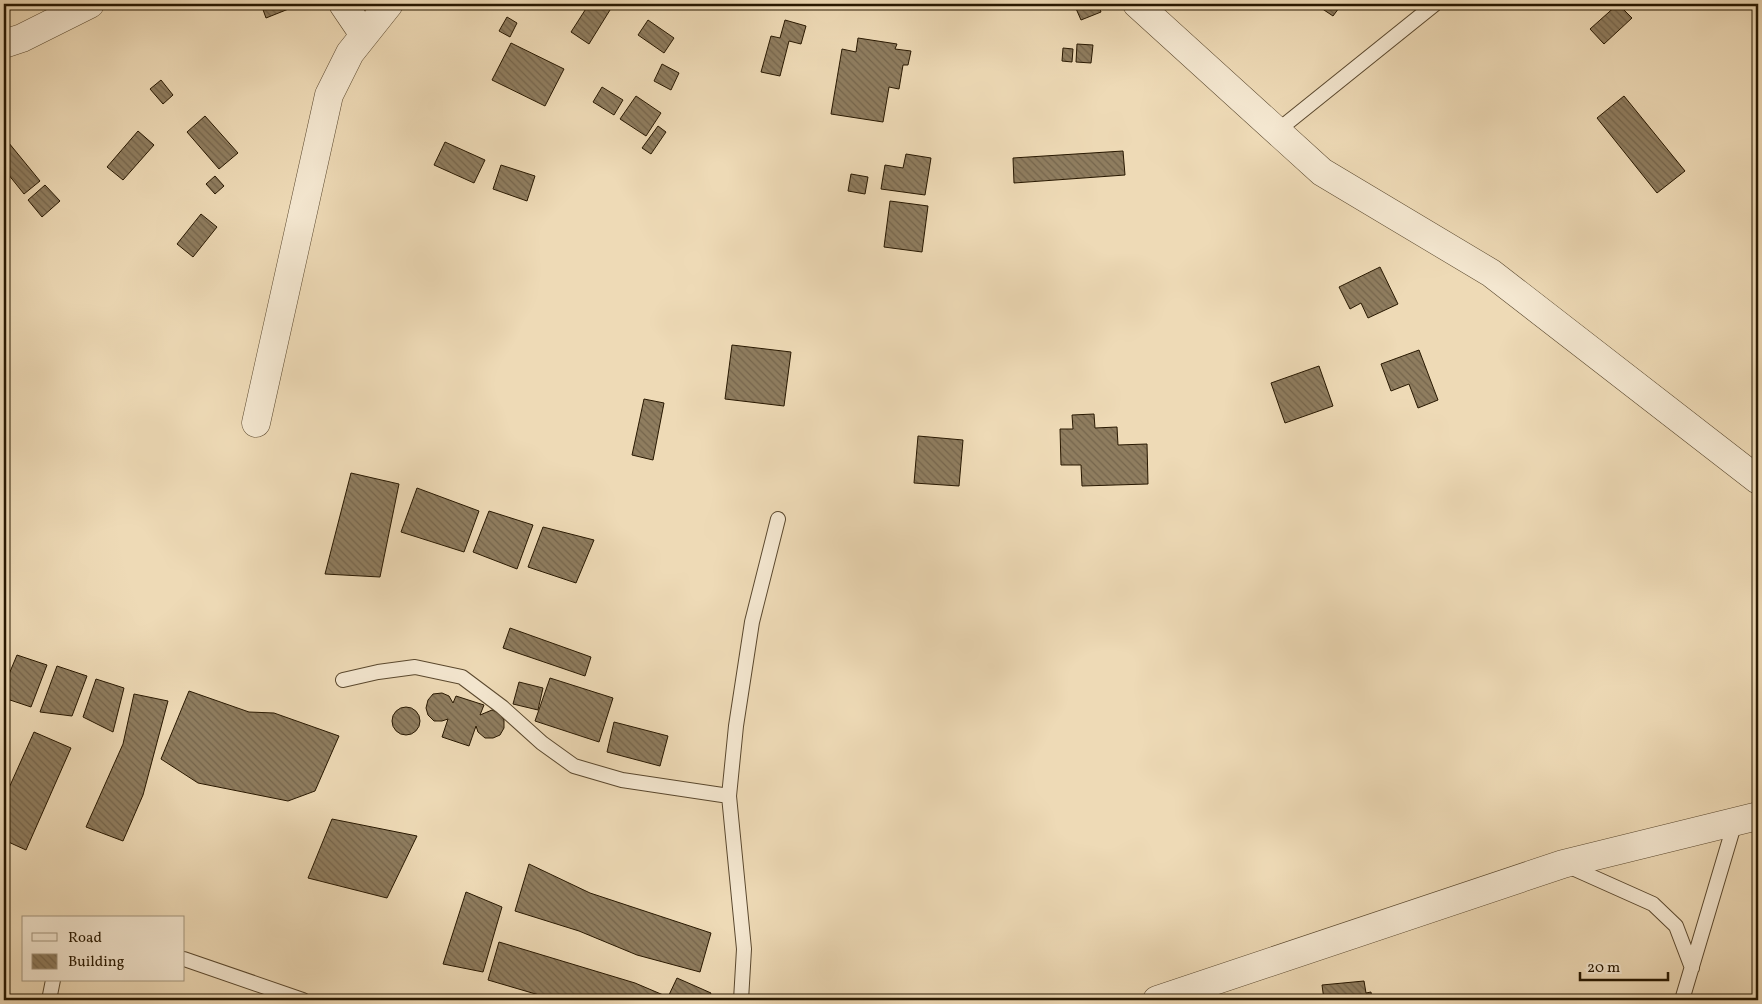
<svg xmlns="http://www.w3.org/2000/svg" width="1762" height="1004" font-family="Vollkorn,serif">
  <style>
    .building { fill: url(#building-back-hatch); stroke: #281801 }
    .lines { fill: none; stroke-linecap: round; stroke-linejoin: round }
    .service-casing { stroke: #5a482e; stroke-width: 16 }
    .minor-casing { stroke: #5a482e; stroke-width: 29 }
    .service { stroke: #f4e7d0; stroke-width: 14 }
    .minor { stroke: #f4e7d0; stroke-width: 28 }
  </style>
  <defs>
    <pattern id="building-back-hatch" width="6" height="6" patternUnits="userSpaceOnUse" patternTransform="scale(1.25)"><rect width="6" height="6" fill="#8f7d5f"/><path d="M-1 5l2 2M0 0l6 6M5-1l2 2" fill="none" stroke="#75654c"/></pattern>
  </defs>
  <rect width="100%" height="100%" fill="#eedab6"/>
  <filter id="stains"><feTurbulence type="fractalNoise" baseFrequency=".004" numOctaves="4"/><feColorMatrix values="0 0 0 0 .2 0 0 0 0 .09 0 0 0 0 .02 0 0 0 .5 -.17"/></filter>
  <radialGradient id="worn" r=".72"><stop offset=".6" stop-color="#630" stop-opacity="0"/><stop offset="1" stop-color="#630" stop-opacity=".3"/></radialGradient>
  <path class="building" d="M 261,4 L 301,4 L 266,18 Z
    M 589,4 L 601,4 L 610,10 L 589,44 L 571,32 Z
    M 1074,4 L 1098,4 L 1101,12 L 1081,20 Z
    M 1315,4 L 1342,4 L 1333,16 Z
    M 1618,4 L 1632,18 L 1604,44 L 1590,29 Z
    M 507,17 L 517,23 L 510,37 L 499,31 Z
    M 648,20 L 674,38 L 664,53 L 638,35 Z
    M 785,20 L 806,26 L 801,44 L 789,41 L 780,76 L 761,72 L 771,36 L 780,38 Z
    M 858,38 L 897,44 L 895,49 L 911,51 L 908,65 L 903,65 L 899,89 L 889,87 L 883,122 L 831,114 L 842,49 L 856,52 Z
    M 511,43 L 564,69 L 545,106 L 492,80 Z
    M 1077,44 L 1093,45 L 1091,63 L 1076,62 Z
    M 1063,48 L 1073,49 L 1072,62 L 1062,61 Z
    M 662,64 L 679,73 L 671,90 L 654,81 Z
    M 161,80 L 173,95 L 163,104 L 150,89 Z
    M 602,87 L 623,100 L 614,115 L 593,102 Z
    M 636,96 L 661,113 L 646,136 L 620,119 Z
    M 1624,96 L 1685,171 L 1657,193 L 1597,118 Z
    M 205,116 L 238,153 L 219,169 L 187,132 Z
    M 658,126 L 666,132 L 651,154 L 642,148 Z
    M 138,131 L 154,145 L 123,180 L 107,167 Z
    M 4,137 L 40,181 L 24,194 L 4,169 Z
    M 445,142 L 485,160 L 474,183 L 434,165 Z
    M 1123,151 L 1125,175 L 1014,183 L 1013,158 Z
    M 906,154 L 931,158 L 925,195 L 881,189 L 885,165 L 903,168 Z
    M 501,165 L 535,176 L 527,201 L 493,189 Z
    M 851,174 L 868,177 L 865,194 L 848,191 Z
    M 215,176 L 224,186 L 215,194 L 206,184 Z
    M 45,185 L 60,201 L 42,217 L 28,200 Z
    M 890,201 L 928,206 L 922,252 L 884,247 Z
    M 201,214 L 217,227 L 193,257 L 177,244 Z
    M 1380,267 L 1398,304 L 1368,318 L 1361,303 L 1350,309 L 1339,287 Z
    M 732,345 L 791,352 L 784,406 L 725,399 Z
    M 1419,350 L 1438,400 L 1418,408 L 1409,384 L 1391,391 L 1381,364 Z
    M 1319,366 L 1333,406 L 1285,423 L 1271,383 Z
    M 644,399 L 664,403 L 653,460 L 632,455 Z
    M 1094,414 L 1095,428 L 1117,427 L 1118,445 L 1147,444 L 1148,484 L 1082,486 L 1081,465 L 1061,465 L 1060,429 L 1073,429 L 1072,415 Z
    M 918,436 L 963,440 L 959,486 L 914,483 Z
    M 351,473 L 399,484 L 380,577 L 325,574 Z
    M 417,488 L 479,511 L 464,552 L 401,532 Z
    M 489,511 L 533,525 L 517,569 L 473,552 Z
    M 543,527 L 594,540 L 576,583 L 528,567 Z
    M 510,628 L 591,657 L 585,676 L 503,648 Z
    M 17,655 L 47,665 L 31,707 L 4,698 L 4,686 Z
    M 57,666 L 87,676 L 72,716 L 40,712 Z
    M 550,678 L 613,698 L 599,742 L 535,721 Z
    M 96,679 L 124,688 L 113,732 L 83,717 Z
    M 519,682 L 543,688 L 538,710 L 513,704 Z
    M 189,691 L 249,712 L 274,713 L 339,736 L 315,791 L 288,801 L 198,783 L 161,759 Z
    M 442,693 L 449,696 L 453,703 L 456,696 L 484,705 L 480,715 L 492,710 L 499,713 L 504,720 L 504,728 L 500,735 L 493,738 L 485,738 L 478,732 L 476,726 L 469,746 L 442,737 L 448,719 L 442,721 L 434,721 L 428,715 L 426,708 L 428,700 L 433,694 Z
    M 134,694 L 168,701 L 143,795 L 123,841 L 86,827 L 123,744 Z
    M392 721a14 14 0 1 1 28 0a14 14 0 1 1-28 0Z
    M 614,722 L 668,736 L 660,766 L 607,752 Z
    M 34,732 L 71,748 L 26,850 L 4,840 L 4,799 Z
    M 332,819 L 417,836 L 387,898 L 308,878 Z
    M 529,864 L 590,893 L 711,933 L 700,972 L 637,955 L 579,931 L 515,911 Z
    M 466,892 L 502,907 L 483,972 L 443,964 Z
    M 499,942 L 635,983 L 668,997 L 677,978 L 711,993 L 708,1000 L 556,1000 L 488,980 Z
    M 1364,981 L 1366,993 L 1371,992 L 1372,1000 L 1324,1000 L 1322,985 Z"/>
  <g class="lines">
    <g class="service-casing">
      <path id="service" d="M 1277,131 L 1435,4
        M 343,680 L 378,672 L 415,667 L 462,677 L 502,707 L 542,743 L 574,766 L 622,780 L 729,796
        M 1568,866 L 1653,904 L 1676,926 L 1692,968
        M 184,959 L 303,1000
        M 49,1000 L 53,980
        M 741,1000 L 744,949 L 729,796 L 736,726 L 752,622 L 778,519
        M 1682,1000 L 1735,822"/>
    </g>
    <g class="minor-casing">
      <path id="minor" d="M 343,4 L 364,35
        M 1137,4 L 1322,172 L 1491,273 L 1758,480
        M 4,44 L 22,38 L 90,4
        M 256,423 L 329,95 L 350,53 L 389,4
        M 1157,1000 L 1563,864 L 1758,816"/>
    </g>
    <use href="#service" class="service"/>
    <use href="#minor" class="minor"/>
  </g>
  <rect width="1762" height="1004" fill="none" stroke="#eedab6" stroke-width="20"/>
  <rect x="5" y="5" width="1752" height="994" fill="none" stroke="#281801" stroke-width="2.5"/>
  <rect x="10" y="10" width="1742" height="984" fill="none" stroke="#281801"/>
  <rect x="22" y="916" width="162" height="65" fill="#f4e7d0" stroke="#a2947d"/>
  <rect x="32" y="933" width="25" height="8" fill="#f4e7d0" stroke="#a2947d"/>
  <text x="68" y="942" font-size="15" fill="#281801">Road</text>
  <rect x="32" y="954" width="25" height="15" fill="url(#building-back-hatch)" stroke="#a2947d"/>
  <text x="68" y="966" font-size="15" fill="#281801">Building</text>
  <path d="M1580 972v8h88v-8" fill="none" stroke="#281801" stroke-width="2.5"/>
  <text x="1587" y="972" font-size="15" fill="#281801" stroke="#f4e7d0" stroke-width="4" paint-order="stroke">20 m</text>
  <rect width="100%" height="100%" filter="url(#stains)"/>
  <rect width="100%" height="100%" fill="url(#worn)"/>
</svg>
